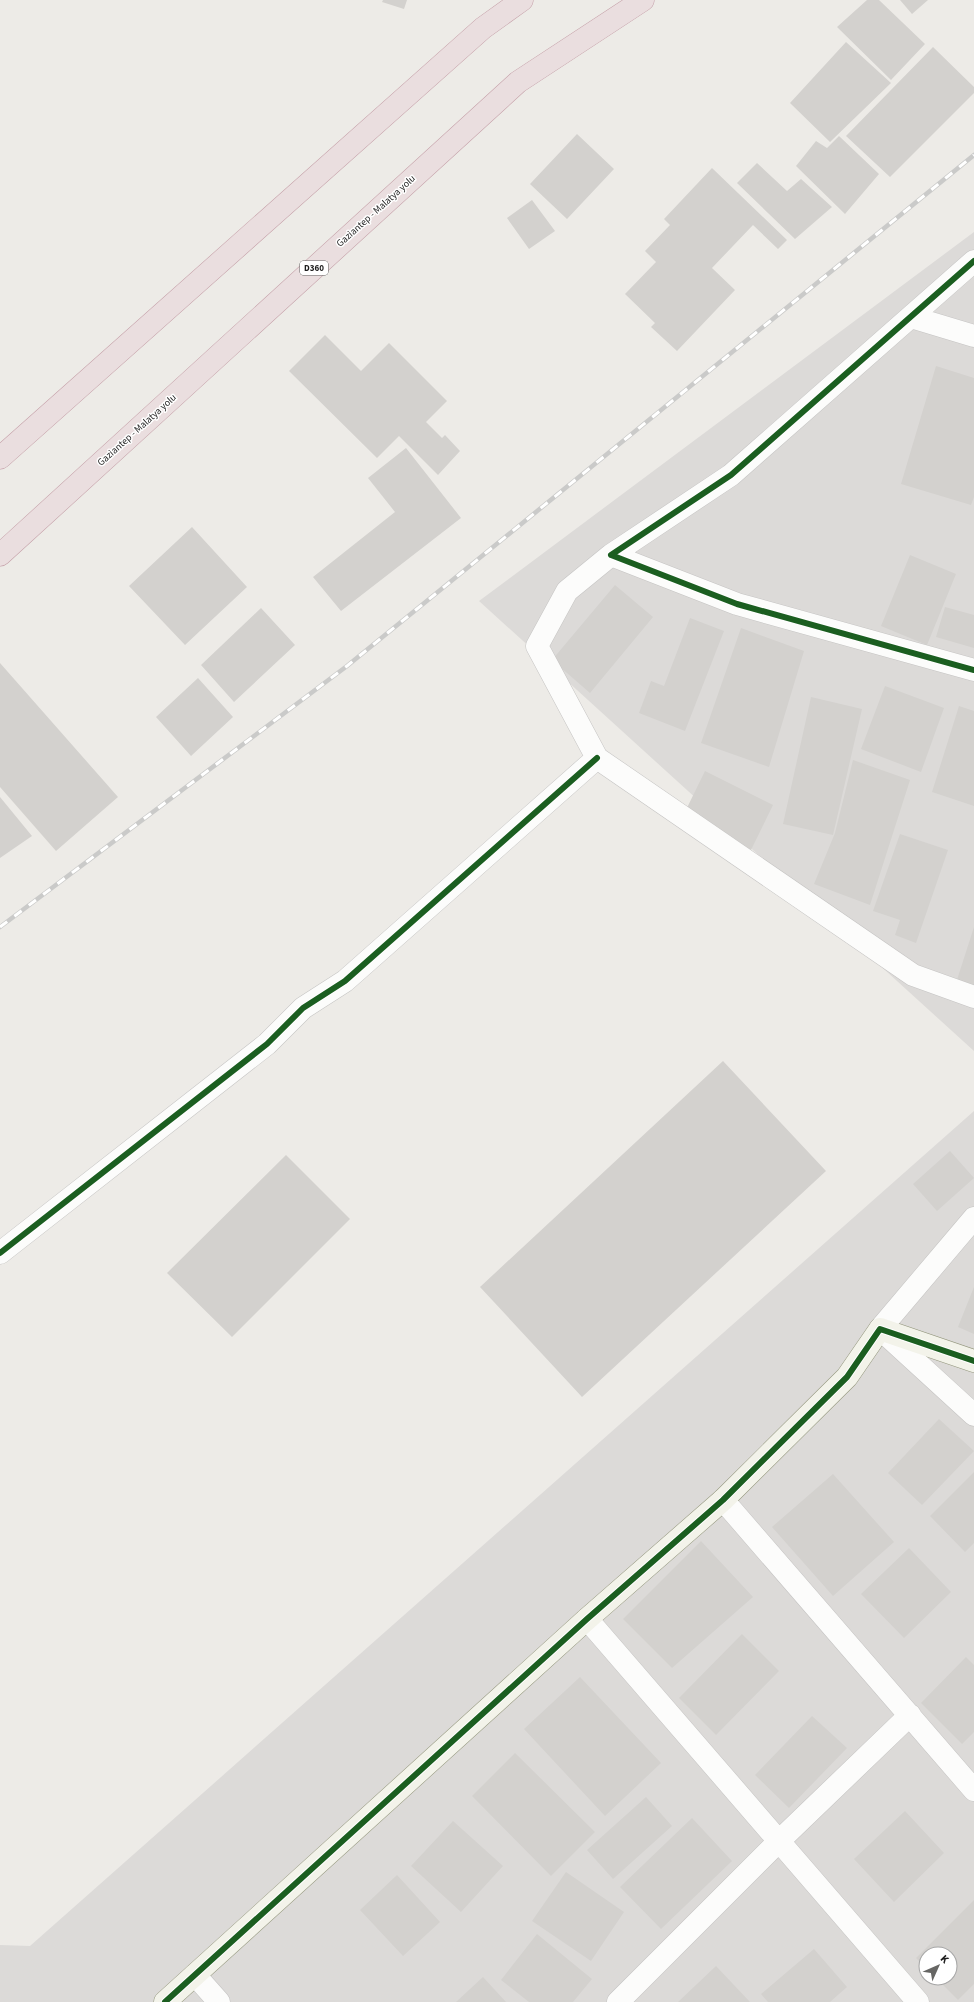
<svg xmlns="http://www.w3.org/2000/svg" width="974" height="2002" font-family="'Source Sans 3',sans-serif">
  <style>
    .residential { fill: #dcdad8; fill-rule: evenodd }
    .building { fill: #d3d1ce }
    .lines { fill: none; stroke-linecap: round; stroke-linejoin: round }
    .street-casing { stroke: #c5c4c3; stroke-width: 23 }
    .secondary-casing { stroke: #94977e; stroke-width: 23 }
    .highway-casing { stroke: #c39da6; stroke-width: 23 }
    .street { stroke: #fcfcfb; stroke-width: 22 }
    .secondary { stroke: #f3f3ea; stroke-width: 22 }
    .highway { stroke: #eadedf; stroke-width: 22 }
    .rail-casing { stroke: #cacac9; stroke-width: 4.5 }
    .rail { stroke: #fff; stroke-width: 3; stroke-dasharray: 9; stroke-linecap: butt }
    .cycleway-casing { stroke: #fff; stroke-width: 8 }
    .cycleway { stroke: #1b5e20; stroke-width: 6 }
    .labels { text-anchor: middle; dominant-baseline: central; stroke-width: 3; stroke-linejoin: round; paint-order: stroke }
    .shield { fill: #fff; stroke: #626262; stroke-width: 1 }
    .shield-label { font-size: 9px; font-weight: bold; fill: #1e1e1e }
    .street-label { font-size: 10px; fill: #1e1e1e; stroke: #fff }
  </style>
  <rect width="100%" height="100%" fill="#edebe7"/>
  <path class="residential" d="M 974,232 L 974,1051 L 479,601 Z
    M 974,1111 L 974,2002 L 0,2002 L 0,1945 L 30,1946 ZM 926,1954 L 950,1954 L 950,1978 L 926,1978 Z"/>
  <path class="building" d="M 383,0 L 407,0 L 404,9 L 382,2 Z
    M 867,0 L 879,0 L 925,44 L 891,80 L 837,27 Z
    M 900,0 L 928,0 L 912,14 Z
    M 846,42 L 891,83 L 830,142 L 790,103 Z
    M 933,47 L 974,87 L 974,93 L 890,177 L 846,136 Z
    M 577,134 L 614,169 L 567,219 L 530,184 Z
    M 839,136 L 879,174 L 845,214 L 796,166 L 816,141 L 827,148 Z
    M 757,163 L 787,191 L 801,179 L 832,207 L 795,239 L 737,183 Z
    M 712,168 L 787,240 L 778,249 L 753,225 L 712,268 L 735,290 L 677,351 L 651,327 L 655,323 L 625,294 L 656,262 L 645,251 L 670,225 L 664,219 Z
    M 532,200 L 555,231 L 529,249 L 507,218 Z
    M 325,335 L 361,371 L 389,343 L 447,401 L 426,422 L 442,438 L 445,435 L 460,451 L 438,475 L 399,436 L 377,458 L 289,371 Z
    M 936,366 L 974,378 L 974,497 L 971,505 L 901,484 Z
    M 406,448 L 461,518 L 341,611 L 313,577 L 395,512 L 368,478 Z
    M 192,527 L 247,587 L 185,645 L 129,586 Z
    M 910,555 L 956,574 L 927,645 L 881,626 Z
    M 615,585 L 653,617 L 590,693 L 552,660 Z
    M 945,607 L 974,615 L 974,648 L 936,637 Z
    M 261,608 L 295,645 L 234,702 L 201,665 Z
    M 690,618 L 724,631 L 685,731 L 639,713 L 651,681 L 664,686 Z
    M 741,628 L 804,651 L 769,767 L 701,743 Z
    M 0,663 L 118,797 L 56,851 L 0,787 Z
    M 198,678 L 233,717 L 191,756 L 156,717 Z
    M 885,686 L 944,708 L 921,772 L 861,749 Z
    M 811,697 L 862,709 L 833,835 L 783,824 Z
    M 959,706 L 974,711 L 974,806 L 932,792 Z
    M 853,760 L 910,780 L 870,905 L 814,884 L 835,833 Z
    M 705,771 L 773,805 L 751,850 L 683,816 Z
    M 0,797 L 32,836 L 0,858 Z
    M 900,834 L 948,850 L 916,943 L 895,935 L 900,920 L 873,911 Z
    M 974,927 L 974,992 L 955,986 Z
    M 723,1061 L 826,1171 L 582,1397 L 480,1287 Z
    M 950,1151 L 974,1178 L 937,1211 L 913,1184 Z
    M 286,1155 L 350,1219 L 232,1337 L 167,1273 Z
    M 974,1287 L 974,1334 L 958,1327 Z
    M 939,1419 L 974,1451 L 922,1505 L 888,1473 Z
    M 974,1472 L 974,1543 L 965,1552 L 930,1516 Z
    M 833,1474 L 894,1542 L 833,1596 L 772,1527 Z
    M 701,1541 L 753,1597 L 672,1668 L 623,1619 Z
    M 909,1548 L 951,1592 L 904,1638 L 861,1594 Z
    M 742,1634 L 779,1671 L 716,1735 L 679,1698 Z
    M 966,1657 L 974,1665 L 974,1732 L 962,1744 L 921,1703 Z
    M 580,1677 L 661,1763 L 605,1816 L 524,1729 Z
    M 812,1716 L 847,1748 L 789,1808 L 755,1775 Z
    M 515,1753 L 595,1832 L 551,1876 L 472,1796 Z
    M 646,1797 L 672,1826 L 613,1879 L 587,1850 Z
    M 905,1811 L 944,1853 L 894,1902 L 854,1859 Z
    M 692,1818 L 732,1861 L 661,1929 L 620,1887 Z
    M 453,1821 L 503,1866 L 461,1912 L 411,1866 Z
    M 566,1872 L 624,1912 L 591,1961 L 532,1921 Z
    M 397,1875 L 440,1922 L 403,1956 L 360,1910 Z
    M 974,1900 L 974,1984 L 958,2000 L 936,1978 L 950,1978 L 950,1954 L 926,1954 L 926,1968 L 916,1958 Z
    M 537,1934 L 592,1979 L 573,2002 L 529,2002 L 501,1980 Z
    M 814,1949 L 847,1987 L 830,2002 L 768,2002 L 761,1994 Z
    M 716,1966 L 750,2002 L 678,2002 Z
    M 483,1977 L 506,2002 L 456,2002 Z"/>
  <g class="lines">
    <g class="street-casing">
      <path id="street" d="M 974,261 L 731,475 L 611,555 L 737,604 L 974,670
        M 911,317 L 974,336
        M 611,555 L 567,591 L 537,646 L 597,758 L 913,975 L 974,997
        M 974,1218 L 880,1329 L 974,1415
        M 0,1253 L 267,1044 L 303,1008 L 345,981 L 597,758
        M 723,1500 L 974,1790
        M 587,1619 L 918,2002
        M 195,1975 L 219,2002
        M 618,2002 L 779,1841 L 910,1715"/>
    </g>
    <g class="secondary-casing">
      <path id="secondary" d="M 165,2002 L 587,1619 L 723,1500 L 847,1377 L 880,1329 L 974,1361"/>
    </g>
    <g class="highway-casing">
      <path id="highway" d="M 0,458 L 483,28 L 522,0
        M 0,555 L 518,82 L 643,0"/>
    </g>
    <use href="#street" class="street"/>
    <use href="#secondary" class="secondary"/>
    <use href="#highway" class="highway"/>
    <g class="rail-casing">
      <path id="rail" d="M 0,927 L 347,666 L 974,155"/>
    </g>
    <use href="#rail" class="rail"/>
    <g class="cycleway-casing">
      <path id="cycleway" d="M 974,261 L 731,475 L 611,555 L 737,604 L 974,670
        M 0,1253 L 267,1044 L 303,1008 L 345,981 L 597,758
        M 165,2002 L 587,1619 L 723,1500 L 847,1377 L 880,1329 L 974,1361"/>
    </g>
    <use href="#cycleway" class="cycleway"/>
  </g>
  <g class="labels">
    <rect class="shield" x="300" y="261" width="28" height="14" rx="3"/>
    <g class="shield-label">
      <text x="314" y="268">D360</text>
    </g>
    <g class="street-label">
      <text transform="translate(376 211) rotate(-42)">Gaziantep - Malatya yolu</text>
      <text transform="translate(137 430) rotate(-42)">Gaziantep - Malatya yolu</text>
    </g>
  </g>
  <g transform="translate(938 1966) rotate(45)"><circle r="19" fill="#ffffff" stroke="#a5a5a5"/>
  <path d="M0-3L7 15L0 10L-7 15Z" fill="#666664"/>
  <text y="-6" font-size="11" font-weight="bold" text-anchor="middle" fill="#1e1e1e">K</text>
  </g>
</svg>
